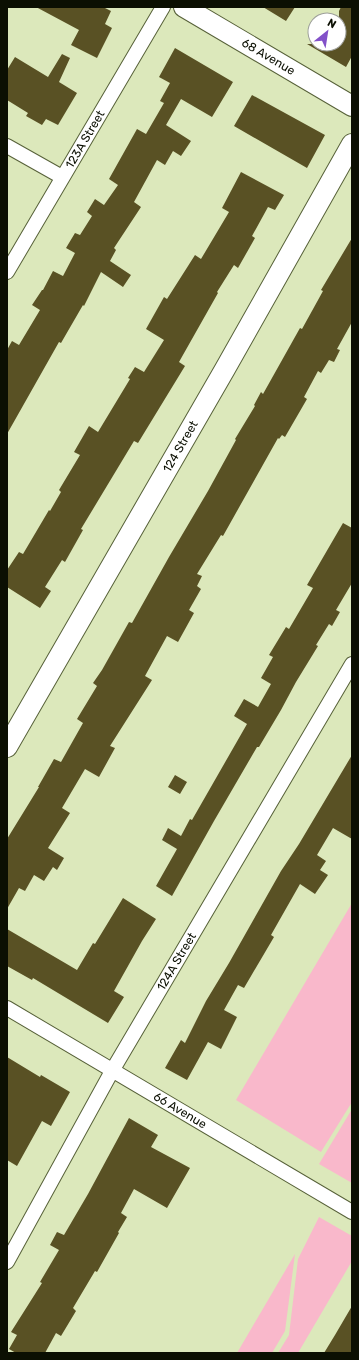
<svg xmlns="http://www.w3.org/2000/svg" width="359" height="1360" font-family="Rubik,sans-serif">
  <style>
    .green { fill: #f9b8cb }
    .building { fill: #595124 }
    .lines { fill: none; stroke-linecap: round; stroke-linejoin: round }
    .street-casing { stroke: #576139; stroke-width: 16 }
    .secondary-casing { stroke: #576139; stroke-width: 22 }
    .street { stroke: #fff; stroke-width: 14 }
    .secondary { stroke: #fff; stroke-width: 20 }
    .labels { text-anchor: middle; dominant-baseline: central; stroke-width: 4; stroke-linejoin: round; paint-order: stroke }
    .street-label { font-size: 12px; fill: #0b0f02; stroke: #fff }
  </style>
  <rect width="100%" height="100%" fill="#dce8bb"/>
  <path class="green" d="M 352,903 L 352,1102 L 321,1152 L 236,1100 Z
    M 352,1109 L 352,1183 L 319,1164 Z
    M 319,1217 L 352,1236 L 352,1261 L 298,1353 L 278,1353 L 289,1335 L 298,1259 Z
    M 295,1254 L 285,1331 L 272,1353 L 237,1353 Z"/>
  <path class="building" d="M 36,7 L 103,7 L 111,11 L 105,24 L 112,28 L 97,58 L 71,45 L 79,30 Z
    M 263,7 L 295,7 L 286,21 Z
    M 341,7 L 352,7 L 352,56 L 346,67 L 307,44 L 339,44 L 339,11 Z
    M 175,48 L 233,82 L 212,117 L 181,99 L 166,125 L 191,141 L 181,156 L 173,151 L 165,165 L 157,160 L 134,202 L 141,207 L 114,248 L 116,250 L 110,261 L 131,275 L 123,287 L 101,272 L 84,306 L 83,305 L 61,343 L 59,342 L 7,434 L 7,350 L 12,341 L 19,345 L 40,310 L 32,305 L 42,290 L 43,290 L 53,271 L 63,276 L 75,253 L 66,248 L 75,233 L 80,235 L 92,216 L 87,212 L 95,199 L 104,205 L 118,185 L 109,179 L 137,129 L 146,134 L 164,103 L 160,101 L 170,83 L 159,77 Z
    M 62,54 L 70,58 L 59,82 L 77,93 L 58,125 L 46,119 L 42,125 L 26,116 L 28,113 L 7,100 L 7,70 L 15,57 L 48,77 Z
    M 252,95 L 325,135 L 307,168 L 234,126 Z
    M 241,172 L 284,195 L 275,210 L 268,207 L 252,236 L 255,238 L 238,268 L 234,265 L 217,292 L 218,293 L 179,362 L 185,366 L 138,443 L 134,441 L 81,529 L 83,530 L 65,562 L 62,560 L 45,587 L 51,591 L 40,608 L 7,587 L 7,570 L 19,552 L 23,554 L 49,510 L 50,511 L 61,492 L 59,490 L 80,455 L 74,452 L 89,426 L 98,432 L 130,379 L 128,378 L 135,367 L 144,372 L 164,340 L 146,329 L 164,297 L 167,299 L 195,255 L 201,259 L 229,212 L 222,208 Z
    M 352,238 L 352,322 L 337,349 L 340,350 L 334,362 L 329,360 L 321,373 L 318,371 L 304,397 L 307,399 L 285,437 L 282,435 L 279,439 L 278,438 L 223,536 L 221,535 L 197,574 L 202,576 L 197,586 L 201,589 L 189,610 L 194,613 L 178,642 L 167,636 L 145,676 L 152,680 L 110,746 L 115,748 L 99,777 L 85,769 L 62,808 L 70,813 L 48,848 L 64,858 L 57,870 L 53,867 L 44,881 L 34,875 L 25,891 L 19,888 L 7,909 L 7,839 L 39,787 L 38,787 L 54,759 L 61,762 L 83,723 L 77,719 L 97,686 L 93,683 L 102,670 L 129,622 L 132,623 L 169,557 L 208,491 L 236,440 L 235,439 L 255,406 L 254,405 L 261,392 L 263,394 L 300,328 L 302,329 L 323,291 L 321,290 Z
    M 343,523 L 352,528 L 352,583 L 336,610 L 340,612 L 332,626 L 329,624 L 316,645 L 318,646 L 296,682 L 281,710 L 259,747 L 257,747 L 214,821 L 172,896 L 156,886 L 177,849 L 162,840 L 168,828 L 181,836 L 190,819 L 192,820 L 247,724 L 234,716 L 244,699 L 258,707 L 271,684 L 261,678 L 273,657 L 269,655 L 286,627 L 289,629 L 313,588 L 307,585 Z
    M 352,755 L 352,839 L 333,828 L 317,855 L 326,861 L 320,870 L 328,875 L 315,894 L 300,884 L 271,935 L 274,937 L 244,988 L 238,985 L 224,1010 L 237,1017 L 221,1049 L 208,1042 L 187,1080 L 165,1068 L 181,1040 L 185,1043 L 206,1001 L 229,963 L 281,871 L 299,844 Z
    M 175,775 L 187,782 L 180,794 L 168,787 Z
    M 123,898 L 156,919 L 142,941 L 114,991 L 124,997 L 108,1023 L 33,978 L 32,980 L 7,966 L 7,929 L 77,970 L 93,943 L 95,944 Z
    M 7,1057 L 40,1077 L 41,1075 L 70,1092 L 51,1126 L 42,1121 L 17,1166 L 7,1160 Z
    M 129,1118 L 158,1135 L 151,1147 L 190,1168 L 167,1208 L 134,1189 L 121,1213 L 127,1217 L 118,1232 L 119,1233 L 97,1272 L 95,1271 L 73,1308 L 76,1311 L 61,1336 L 56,1333 L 45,1353 L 16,1353 L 9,1349 L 17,1335 L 11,1332 L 42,1283 L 40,1282 L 59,1250 L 50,1245 L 57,1232 L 64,1235 L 88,1194 Z
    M 352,1306 L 352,1353 L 324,1353 L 335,1335 Z"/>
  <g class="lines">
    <g class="street-casing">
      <g id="street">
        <path d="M 7,146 L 62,177"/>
        <path id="s1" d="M 7,272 L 163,7"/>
        <path id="s2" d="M 7,1008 L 352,1212"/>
        <path id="s3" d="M 7,1262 L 112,1071 L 352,664"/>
      </g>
    </g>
    <g class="secondary-casing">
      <g id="secondary">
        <path id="s4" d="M 184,7 L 352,106"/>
        <path id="s5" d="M 7,747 L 225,369 L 352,144"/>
      </g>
    </g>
    <use href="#street" class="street"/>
    <use href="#secondary" class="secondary"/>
  </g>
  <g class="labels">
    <g class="street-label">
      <text stroke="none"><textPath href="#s4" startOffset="98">68 Avenue</textPath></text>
      <text stroke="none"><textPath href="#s1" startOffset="154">123A Street</textPath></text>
      <text stroke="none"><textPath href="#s5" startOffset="347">124 Street</textPath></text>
      <text stroke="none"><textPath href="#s3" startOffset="345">124A Street</textPath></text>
      <text stroke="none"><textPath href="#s2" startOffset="201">66 Avenue</textPath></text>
    </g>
  </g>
  <rect width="359" height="1360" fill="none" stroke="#0b0f02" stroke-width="16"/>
  <g transform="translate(327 32) rotate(30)"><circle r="19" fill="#ffffff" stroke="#9d9f9a"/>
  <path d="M0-3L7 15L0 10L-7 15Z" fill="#8351c9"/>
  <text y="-6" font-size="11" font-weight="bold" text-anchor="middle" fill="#0b0f02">N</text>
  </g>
</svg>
